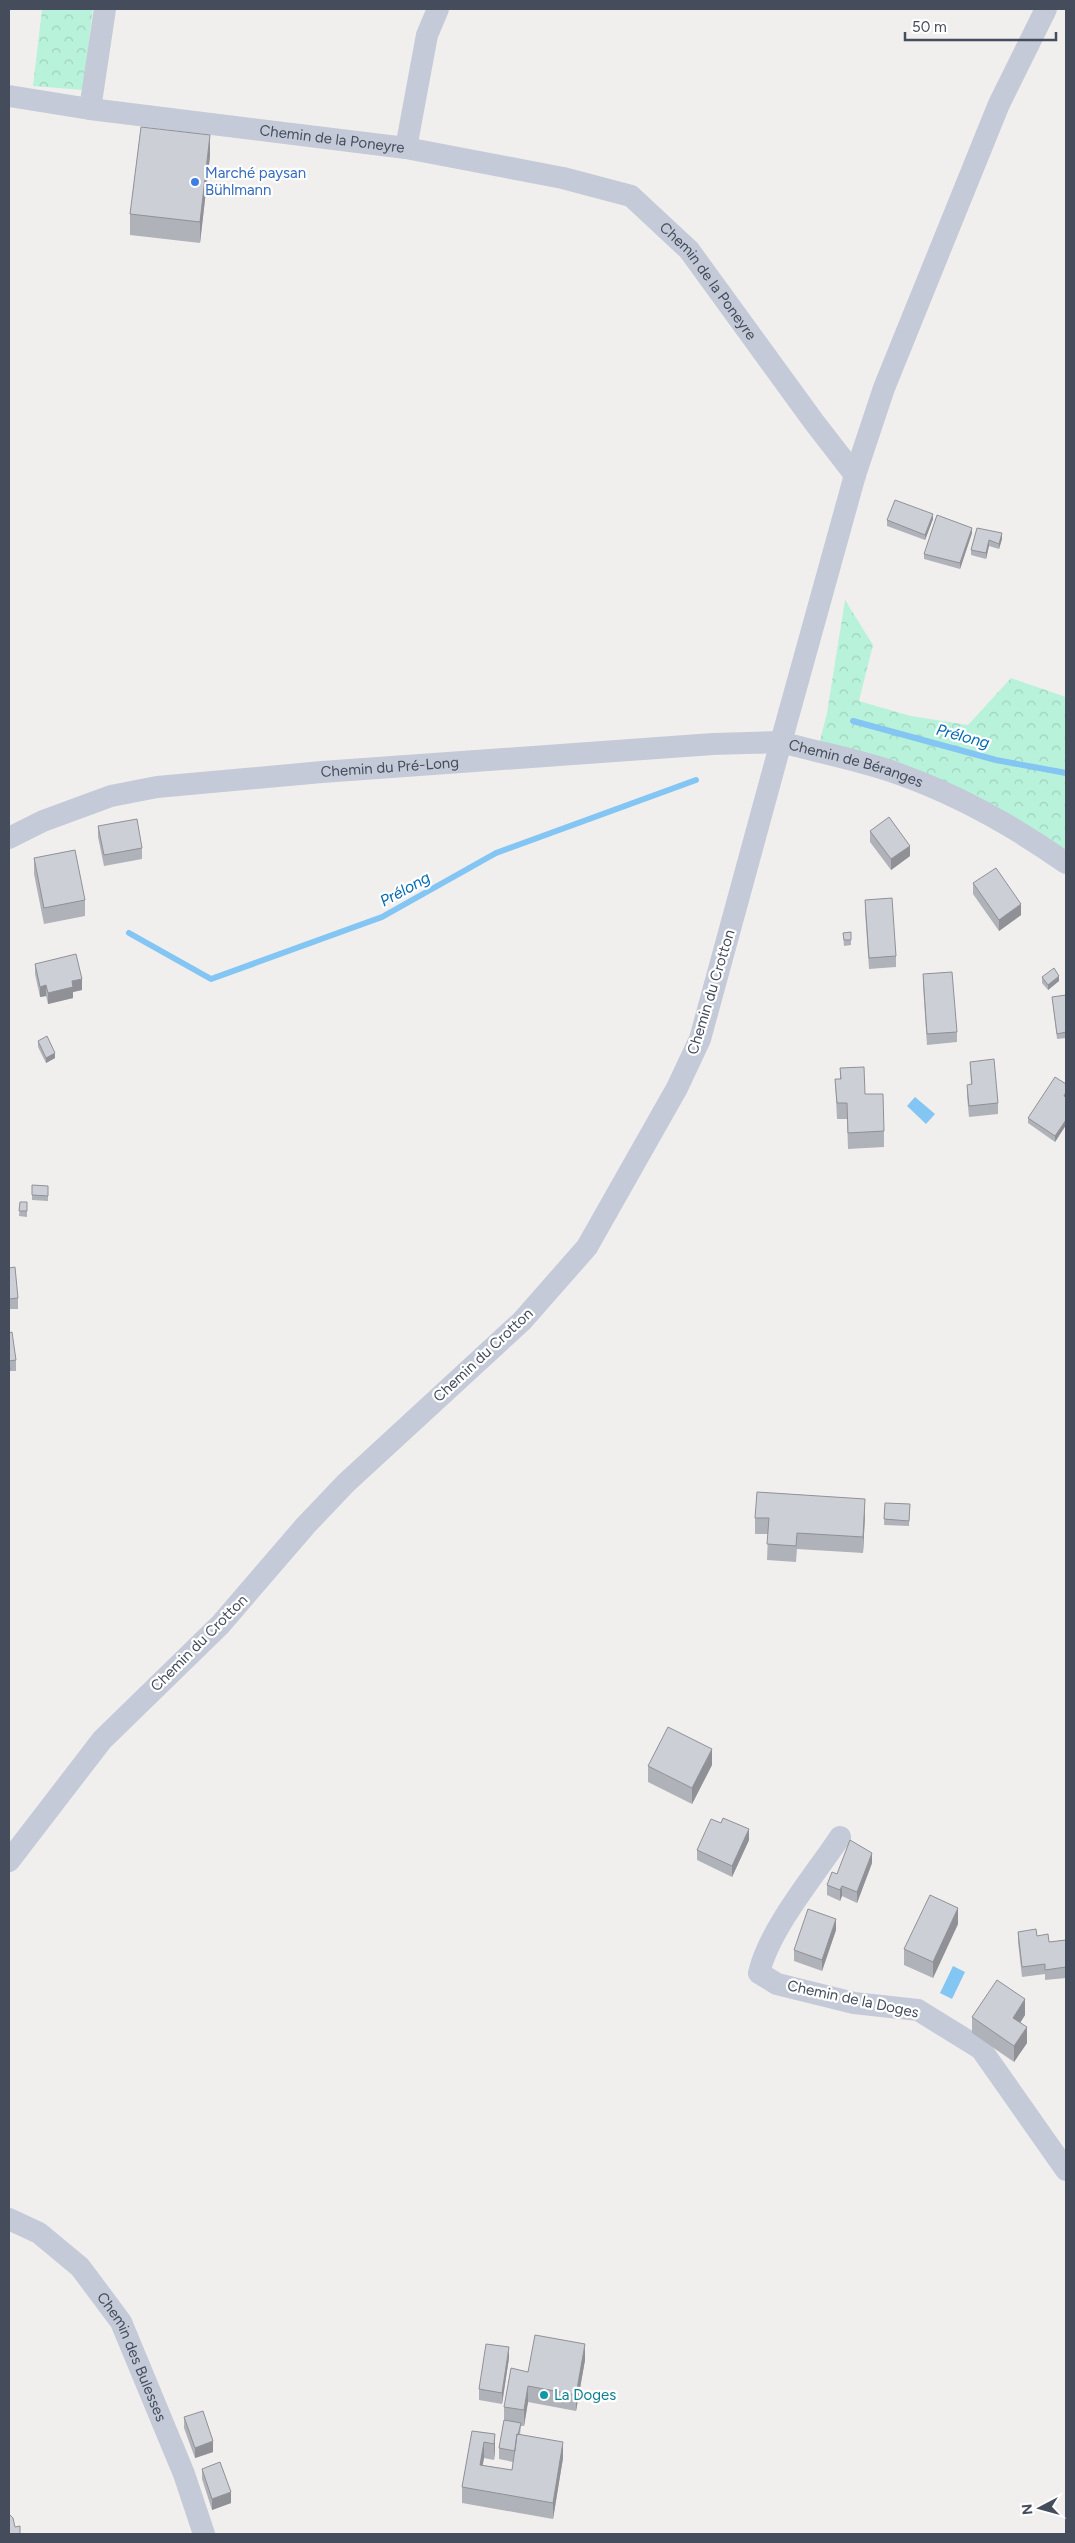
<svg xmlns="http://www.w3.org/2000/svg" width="1075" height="2543" font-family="Figtree,sans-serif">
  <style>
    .forest { fill: url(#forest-crowns) }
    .water { fill: #83c5f3 }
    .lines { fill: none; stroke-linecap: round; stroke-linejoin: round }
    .stream { stroke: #83c5f3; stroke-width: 6 }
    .minor { stroke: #c4cad7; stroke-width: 22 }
    .wall { fill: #b0b2b9 }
    .shaded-wall { fill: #909196 }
    .building { fill: #cdcfd7; stroke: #909196 }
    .shop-dot { fill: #3f7fe0; stroke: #fff; stroke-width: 2 }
    .culture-dot { fill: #0f9aa8; stroke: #fff; stroke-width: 2 }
    .labels { text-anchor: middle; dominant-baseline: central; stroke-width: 4.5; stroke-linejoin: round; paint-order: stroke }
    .street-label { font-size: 15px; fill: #454d5d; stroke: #fff }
    .shop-label { font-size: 15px; fill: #366cbe; stroke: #fff; text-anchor: start }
    .culture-label { font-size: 15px; fill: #0d838f; stroke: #fff; text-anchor: start }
    .water-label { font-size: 16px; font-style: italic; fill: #016ab4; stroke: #fff }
  </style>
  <defs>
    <pattern id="forest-crowns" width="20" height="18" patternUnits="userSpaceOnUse" patternTransform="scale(1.25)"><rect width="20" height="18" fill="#b9f2db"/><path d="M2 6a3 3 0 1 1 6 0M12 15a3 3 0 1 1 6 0" fill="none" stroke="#a0d1be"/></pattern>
  </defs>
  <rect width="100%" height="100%" fill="#f1efee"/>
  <path class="forest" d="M 42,9 L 93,9 L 83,90 L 33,86 Z
    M 845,600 L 873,645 L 859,701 L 911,716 L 968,725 L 1011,678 L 1066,697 L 1066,863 L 956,798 L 817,752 L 827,713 Z"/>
  <path class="water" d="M 915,1097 L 935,1114 L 926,1124 L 907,1106 Z
    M 953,1966 L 965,1972 L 952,1999 L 940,1993 Z"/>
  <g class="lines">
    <path class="stream" d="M 853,721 L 996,760 L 1066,773
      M 129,933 L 211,979 L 382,917 L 496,853 L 696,780"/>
    <g class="minor">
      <path id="s1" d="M 1046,9 L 999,104 L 884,388 L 855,475 L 781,742 C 820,753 861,760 899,774 C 958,795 1015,827 1066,863"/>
      <path id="s2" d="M 9,96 L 90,109 L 406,148 L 563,178 L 631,196 L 689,250 L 814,422 L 855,475"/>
      <path d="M 90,109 L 105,9"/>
      <path d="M 406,148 L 427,35 L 438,9"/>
      <path id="s3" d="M 9,838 L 43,821 L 111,796 L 157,787 L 322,772 L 713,744 L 781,742 L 700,1039 L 677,1088 L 587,1247 L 522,1321 L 346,1483 L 306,1525 L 220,1625 L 102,1740 L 9,1861"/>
      <path d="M 840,1837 C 815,1875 769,1929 759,1973 L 777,1984 L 854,2003 L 918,2010 L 981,2049 L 1066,2170"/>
      <path id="s4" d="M 9,2219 L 39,2233 L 80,2267 L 121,2322 L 184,2474 L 204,2534"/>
    </g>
  </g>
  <path class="wall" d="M 210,156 L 200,243 L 130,235 L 130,214 Z
    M 933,519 L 925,540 L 887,526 L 887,520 Z
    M 977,528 L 1002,539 L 999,549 L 989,546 L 986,559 L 971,555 L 971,550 Z
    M 972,533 L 960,569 L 924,559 L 924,554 Z
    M 98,826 L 142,848 L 142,859 L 104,866 L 98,837 Z
    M 870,831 L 910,856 L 891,870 L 870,842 Z
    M 34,858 L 85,900 L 85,916 L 44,924 L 34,874 Z
    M 973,883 L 1021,915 L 999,931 L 973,894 Z
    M 865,900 L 896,956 L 896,967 L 869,969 L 865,911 Z
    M 843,933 L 851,940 L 851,945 L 844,946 Z
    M 35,964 L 82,990 L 73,992 L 73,998 L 48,1004 L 46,996 L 40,997 L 35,974 Z
    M 923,974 L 957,1032 L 957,1042 L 927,1045 L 923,985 Z
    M 1042,977 L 1059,981 L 1048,990 L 1042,983 Z
    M 1066,995 L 1066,1038 L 1057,1039 L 1052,997 Z
    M 38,1041 L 55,1058 L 46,1063 L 38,1047 Z
    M 970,1062 L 998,1103 L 998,1114 L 969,1117 L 967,1096 L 967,1085 L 971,1085 Z
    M 840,1068 L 865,1094 L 884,1131 L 884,1147 L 848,1149 L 847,1119 L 837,1119 L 835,1079 L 840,1079 Z
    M 1066,1084 L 1066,1125 L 1055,1142 L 1028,1123 L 1028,1118 Z
    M 48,1186 L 48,1201 L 32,1200 L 32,1195 Z
    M 20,1202 L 27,1202 L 27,1217 L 19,1216 Z
    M 9,1268 L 18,1298 L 18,1309 L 9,1309 Z
    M 9,1333 L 16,1360 L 16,1371 L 10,1371 L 10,1381 L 9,1381 Z
    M 885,1503 L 910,1504 L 909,1526 L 884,1525 Z
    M 865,1515 L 863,1553 L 797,1549 L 796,1562 L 767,1560 L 768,1534 L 755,1534 L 755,1518 Z
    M 712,1765 L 692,1804 L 648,1782 L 648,1766 Z
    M 721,1823 L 749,1840 L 732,1877 L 697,1860 L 697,1850 Z
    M 872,1863 L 857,1903 L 842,1896 L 840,1901 L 827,1895 L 827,1885 L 837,1874 Z
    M 958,1924 L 933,1978 L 904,1965 L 904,1949 Z
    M 836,1930 L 822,1971 L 794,1961 L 794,1950 Z
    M 1018,1932 L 1037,1936 L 1049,1942 L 1066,1940 L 1066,1978 L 1045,1980 L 1045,1974 L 1022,1977 L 1018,1942 Z
    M 1025,2015 L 1020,2023 L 1027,2043 L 1014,2062 L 972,2033 L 972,2017 Z
    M 509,2358 L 502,2404 L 479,2400 L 479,2389 Z
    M 585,2360 L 576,2411 L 528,2402 L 524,2426 L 521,2426 L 520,2435 L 563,2458 L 553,2519 L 462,2503 L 462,2487 L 472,2431 L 495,2434 L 495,2450 L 494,2460 L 484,2458 L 482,2465 L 512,2470 L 513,2462 L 499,2459 L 499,2448 L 504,2420 L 504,2407 L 528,2372 Z
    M 184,2417 L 213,2452 L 195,2458 L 184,2428 Z
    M 202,2469 L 231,2503 L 212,2510 L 202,2479 Z"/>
  <path class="shaded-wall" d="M 210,135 L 210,156 L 200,243 L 200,222 Z
    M 933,514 L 933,519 L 925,540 L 925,535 Z
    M 972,528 L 972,533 L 960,569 L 960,563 Z
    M 1002,533 L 1002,539 L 999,549 L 999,544 Z
    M 989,540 L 989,546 L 986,559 L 986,553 Z
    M 910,846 L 910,856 L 891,870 L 891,859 Z
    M 1021,904 L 1021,915 L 999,931 L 999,920 Z
    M 1059,976 L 1059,981 L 1048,990 L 1048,985 Z
    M 82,979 L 82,990 L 73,992 L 73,998 L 48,1004 L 48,993 L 72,981 Z
    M 46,985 L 46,996 L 40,997 L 40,987 Z
    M 55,1053 L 55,1058 L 46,1063 L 46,1058 Z
    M 1066,1120 L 1066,1125 L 1055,1142 L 1055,1136 Z
    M 865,1499 L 865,1515 L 863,1553 L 863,1537 Z
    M 712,1749 L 712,1765 L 692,1804 L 692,1788 Z
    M 749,1829 L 749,1840 L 732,1877 L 732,1866 Z
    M 872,1853 L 872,1863 L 857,1903 L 857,1892 Z
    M 842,1886 L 842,1896 L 840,1901 L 840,1890 Z
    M 958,1908 L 958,1924 L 933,1978 L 933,1962 Z
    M 836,1919 L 836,1930 L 822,1971 L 822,1960 Z
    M 1025,1999 L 1025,2015 L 1013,2034 L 1013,2018 Z
    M 1027,2027 L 1027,2043 L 1014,2062 L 1014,2046 Z
    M 585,2344 L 585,2360 L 576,2411 L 576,2395 Z
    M 509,2347 L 509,2358 L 502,2404 L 502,2393 Z
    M 528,2386 L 528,2402 L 524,2426 L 524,2410 Z
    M 495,2434 L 495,2450 L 494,2460 L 494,2444 Z
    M 213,2441 L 213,2452 L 195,2458 L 195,2448 Z
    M 484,2442 L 484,2458 L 480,2481 L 480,2465 Z
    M 563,2442 L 563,2458 L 553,2519 L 553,2503 Z
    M 231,2492 L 231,2503 L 212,2510 L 212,2499 Z"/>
  <path class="building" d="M 141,127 L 210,135 L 200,222 L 130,214 Z
    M 895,500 L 933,514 L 925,535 L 887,520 Z
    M 937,515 L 972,528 L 960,563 L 924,554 Z
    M 977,528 L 1002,533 L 999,544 L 989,540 L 986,553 L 971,550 Z
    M 889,817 L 910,846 L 891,859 L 870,831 Z
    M 137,819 L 142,848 L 104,855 L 98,826 Z
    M 75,850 L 85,900 L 44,908 L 34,858 Z
    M 996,868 L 1021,904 L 999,920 L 973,883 Z
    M 892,898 L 896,956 L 869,958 L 865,900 Z
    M 851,932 L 851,940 L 844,940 L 843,933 Z
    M 76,954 L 82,979 L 72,981 L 73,987 L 48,993 L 46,985 L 40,987 L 35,964 Z
    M 1054,968 L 1059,976 L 1048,985 L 1042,977 Z
    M 952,972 L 957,1032 L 927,1034 L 923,974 Z
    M 1066,995 L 1066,1032 L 1057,1034 L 1052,997 Z
    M 47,1036 L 55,1053 L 46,1058 L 38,1041 Z
    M 994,1059 L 998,1103 L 969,1106 L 967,1085 L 972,1084 L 970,1062 Z
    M 864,1067 L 865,1094 L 883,1094 L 884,1131 L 848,1133 L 847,1103 L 837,1103 L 835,1079 L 841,1079 L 840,1068 Z
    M 1055,1077 L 1066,1084 L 1066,1092 L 1064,1096 L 1066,1097 L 1066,1120 L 1055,1136 L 1028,1118 Z
    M 32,1185 L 48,1186 L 48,1196 L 32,1195 Z
    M 20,1202 L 27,1202 L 27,1211 L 19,1211 Z
    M 15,1267 L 18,1298 L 9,1299 L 9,1268 Z
    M 12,1332 L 16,1360 L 9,1361 L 10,1370 L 9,1370 L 9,1333 Z
    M 757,1492 L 865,1499 L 863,1537 L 797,1533 L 796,1546 L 767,1544 L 769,1518 L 755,1518 Z
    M 885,1503 L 910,1504 L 909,1521 L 884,1519 Z
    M 668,1727 L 712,1749 L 692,1788 L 648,1766 Z
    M 723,1818 L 749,1829 L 732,1866 L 697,1850 L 711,1819 L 721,1823 Z
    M 850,1840 L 872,1853 L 857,1892 L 842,1886 L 840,1890 L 827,1885 L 832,1872 L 837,1874 Z
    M 930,1895 L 958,1908 L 933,1962 L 904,1949 Z
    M 808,1909 L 836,1919 L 822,1960 L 794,1950 Z
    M 1036,1929 L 1037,1936 L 1048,1934 L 1049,1942 L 1066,1940 L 1066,1967 L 1045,1970 L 1045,1964 L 1022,1967 L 1018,1932 Z
    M 997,1980 L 1025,1999 L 1013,2018 L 1027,2027 L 1014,2046 L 972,2017 Z
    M 535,2335 L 585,2344 L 576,2395 L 528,2386 L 524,2410 L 504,2407 L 511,2368 L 528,2372 Z
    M 486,2344 L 509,2347 L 502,2393 L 479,2389 Z
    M 203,2411 L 213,2441 L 195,2448 L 184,2417 Z
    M 504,2420 L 521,2423 L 518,2435 L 517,2434 L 515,2451 L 499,2448 Z
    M 472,2431 L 495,2434 L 494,2444 L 484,2442 L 480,2465 L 512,2470 L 517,2434 L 563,2442 L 553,2503 L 462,2487 Z
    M 220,2462 L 231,2492 L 212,2499 L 202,2469 Z
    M 9,2514 L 13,2518 L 15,2527 L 20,2526 L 20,2534 L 9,2534 Z"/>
  <circle class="shop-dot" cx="195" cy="182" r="5"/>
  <circle class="culture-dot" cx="544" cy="2395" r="5"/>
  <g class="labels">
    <g class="street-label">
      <text stroke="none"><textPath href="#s2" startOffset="326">Chemin de la Poneyre</textPath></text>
      <text stroke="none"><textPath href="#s2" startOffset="746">Chemin de la Poneyre</textPath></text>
      <text stroke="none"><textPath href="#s1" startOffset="859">Chemin de Béranges</textPath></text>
      <text stroke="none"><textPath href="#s3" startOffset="391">Chemin du Pré-Long</textPath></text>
      <text transform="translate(711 992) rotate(-73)">Chemin du Crotton</text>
      <text transform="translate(483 1355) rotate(-43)">Chemin du Crotton</text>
      <text transform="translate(199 1643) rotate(-45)">Chemin du Crotton</text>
      <text transform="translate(853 1999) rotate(12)">Chemin de la Doges</text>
      <text stroke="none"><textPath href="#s4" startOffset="191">Chemin des Bulesses</textPath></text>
    </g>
    <g class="shop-label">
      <text x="205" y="173">Marché paysan<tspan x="205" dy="17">Bühlmann</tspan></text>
    </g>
    <g class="culture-label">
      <text x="554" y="2395">La Doges</text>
    </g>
    <g class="water-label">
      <text transform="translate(963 736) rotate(15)">Prélong</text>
      <text transform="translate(405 889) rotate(-29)">Prélong</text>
    </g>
  </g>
  <rect width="1075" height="2543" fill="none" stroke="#454d5d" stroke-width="20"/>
  <g transform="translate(1040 2508) rotate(264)" stroke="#ffffff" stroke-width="4" paint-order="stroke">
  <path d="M0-4L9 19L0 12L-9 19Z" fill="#454d5d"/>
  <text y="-8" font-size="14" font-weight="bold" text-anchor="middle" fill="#454d5d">N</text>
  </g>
  <path d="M905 32v8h151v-8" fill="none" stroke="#454d5d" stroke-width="2.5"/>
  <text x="912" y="32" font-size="15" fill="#454d5d" stroke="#ffffff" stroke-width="4" paint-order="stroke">50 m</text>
</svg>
